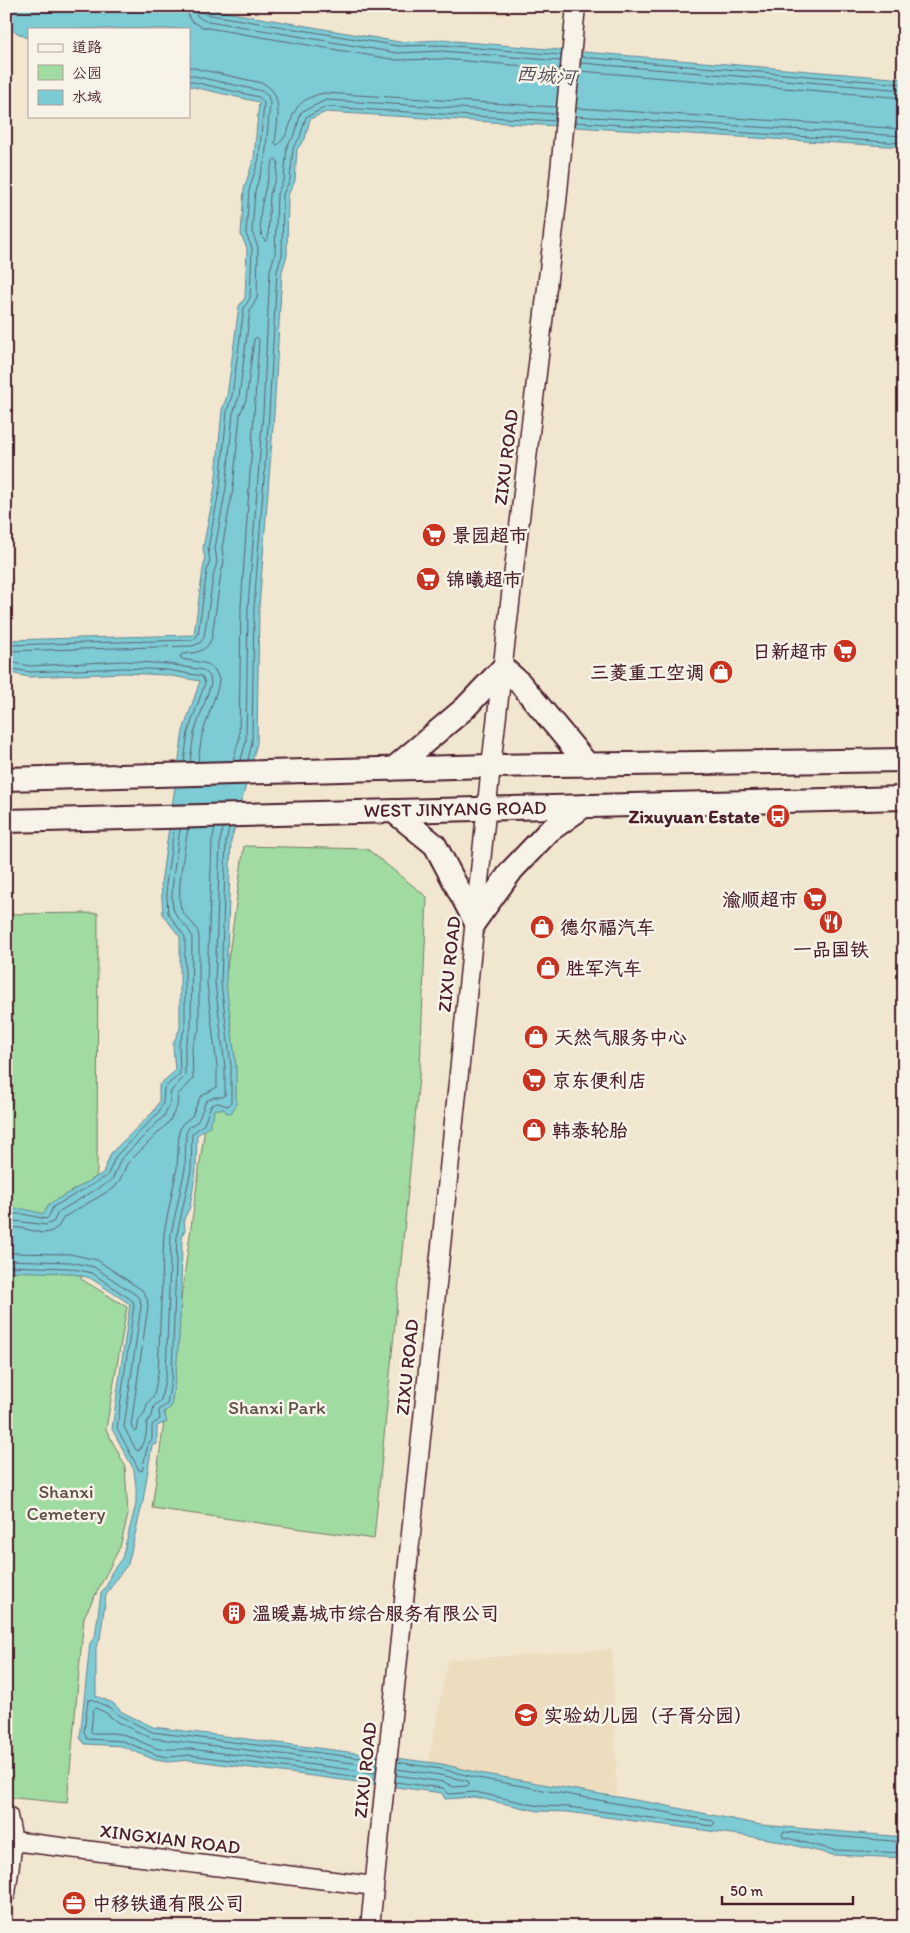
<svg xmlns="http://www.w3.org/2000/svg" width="910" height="1933" font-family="Itim,'LXGW WenKai TC',sans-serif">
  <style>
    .built { fill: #ecddbf }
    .green { fill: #a0dba1; stroke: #757d66 }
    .water { fill: #7bcbd5; stroke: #678691 }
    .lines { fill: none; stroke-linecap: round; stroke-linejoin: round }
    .shore { stroke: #5e646f; stroke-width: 1 }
    .minor-casing { stroke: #4a1f2b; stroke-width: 21 }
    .major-casing { stroke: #4a1f2b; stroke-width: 26 }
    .minor { stroke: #f7f3e8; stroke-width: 18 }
    .major { stroke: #f7f3e8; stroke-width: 22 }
    .labels { text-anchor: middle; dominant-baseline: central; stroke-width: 5; stroke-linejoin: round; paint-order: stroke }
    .street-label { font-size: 19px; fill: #4a1f2b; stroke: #f7f3e8 }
    .poi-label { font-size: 19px; font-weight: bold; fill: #4a1f2b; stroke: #f7f3e8; text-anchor: start }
    .park-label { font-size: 19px; fill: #604e48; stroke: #f7f3e8 }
    .water-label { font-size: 20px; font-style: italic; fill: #59535e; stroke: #f7f3e8 }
  </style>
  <rect width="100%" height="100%" fill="#f1e6d0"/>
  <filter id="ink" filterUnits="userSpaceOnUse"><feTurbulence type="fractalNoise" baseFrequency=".02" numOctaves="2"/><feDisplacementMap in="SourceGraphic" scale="10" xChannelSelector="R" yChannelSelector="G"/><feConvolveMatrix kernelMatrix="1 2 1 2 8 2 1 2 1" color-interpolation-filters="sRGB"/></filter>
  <g filter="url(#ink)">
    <path class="built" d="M 397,6 L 511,6 L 511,10 L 504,16 Z
      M 612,1649 L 617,1795 L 427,1769 L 448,1660 Z"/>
    <path class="green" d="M 244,846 L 367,849 L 427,897 L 420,1067 L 374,1539 L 152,1508 Z
      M 98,913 L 97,1170 L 81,1279 L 127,1307 L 106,1429 L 125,1466 L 128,1515 L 120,1547 L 84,1617 L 67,1803 L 6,1797 L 6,914 Z"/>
    <path class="water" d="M 6,6 L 191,6 L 399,42 L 442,40 L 904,79 L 904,147 L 326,112 L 310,119 L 305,139 L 297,149 L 295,181 L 288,195 L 287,256 L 282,271 L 274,414 L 259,607 L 257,743 L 231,841 L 226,983 L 236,1066 L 236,1105 L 231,1113 L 227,1113 L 224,1109 L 214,1109 L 213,1118 L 210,1120 L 210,1126 L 197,1135 L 196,1170 L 190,1207 L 184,1219 L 185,1230 L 182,1235 C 181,1292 181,1350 171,1407 L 164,1412 L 167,1422 L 157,1426 L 157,1444 L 152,1445 L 143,1501 L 128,1564 L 116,1579 L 106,1595 L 100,1639 L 96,1647 L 96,1696 L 113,1703 L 122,1712 L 153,1727 L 442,1764 L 479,1773 L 658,1804 L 761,1825 L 904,1837 L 904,1858 L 833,1855 L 769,1839 L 568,1812 L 538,1811 L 474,1797 L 445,1799 L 442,1793 L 190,1760 L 168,1762 L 155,1760 L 122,1746 L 85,1744 L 80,1738 L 90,1643 L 95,1637 L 101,1593 L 107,1585 L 111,1573 L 122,1558 L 136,1504 L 136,1488 L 134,1470 L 112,1429 L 130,1304 L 90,1278 L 69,1273 L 6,1271 L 6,1209 L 24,1209 L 44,1214 L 49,1204 L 103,1173 L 111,1153 L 154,1111 L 159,1102 L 159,1085 L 175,1071 L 173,1044 L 180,1028 L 180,937 L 163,915 L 161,883 L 183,731 L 200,681 L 166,675 L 124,673 L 29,677 L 6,672 L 6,640 L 194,635 L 203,569 L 205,561 L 203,548 L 215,487 L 222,410 L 227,396 L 239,306 L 245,298 L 247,248 L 241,235 L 244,189 L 254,158 L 259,102 L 189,86 L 189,29 L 29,29 L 29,39 L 6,27 Z"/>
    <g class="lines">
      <path class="shore" d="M 186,6 L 190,20 L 202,27 L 397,60 L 442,59 L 560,69
        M 193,6 L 196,15 L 203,20 L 397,53 L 442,51 L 561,61
        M 200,6 L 201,11 L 205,14 L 398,46 L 442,45 L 561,55
        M 581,57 L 904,84
        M 581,63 L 904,90
        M 189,67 L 262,83 C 285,92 277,123 275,143 L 277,145 C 299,129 281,102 324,93 L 556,107
        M 580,71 L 904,98
        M 576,108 L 904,129
        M 575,116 L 904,136
        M 575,122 L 904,143
        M 275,159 L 278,161 L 276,177 L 270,194 L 268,239 L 265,241 C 252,226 268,179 273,161 Z
        M 6,645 L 193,640 L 198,635 L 207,570 L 210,561 L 208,548 L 220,487 L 227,411 L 232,396 L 244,308 L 250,298 L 252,248 L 246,234 L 249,190 L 259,159 L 264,103 L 259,97 L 189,81
        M 6,651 L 193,646 L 200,643 L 204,637 L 214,572 L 217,562 L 215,548 L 226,488 L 233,413 L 239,397 L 250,311 L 257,298 L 258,247 L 252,232 L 255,191 L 265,160 L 270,103 L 268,96 L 262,91 L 189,75
        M 6,661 L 30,666 L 124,661 L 168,664 L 203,670 L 210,676 L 211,684 L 194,733 L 190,762
        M 6,668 L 30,672 L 124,668 L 167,670 L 202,676 L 205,683 L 188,732 L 184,762
        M 241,760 L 246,741 L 248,607 L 263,413 L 270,270 L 275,254 L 277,194 L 284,179 L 287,146 L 295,134 L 301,112 L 326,100 L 555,114
        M 248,760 L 252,742 L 254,607 L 269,414 L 277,271 L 282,255 L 283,194 L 290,180 L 293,148 L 300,137 L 306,117 L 326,107 L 555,121
        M 198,761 L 202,735 L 218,687 L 219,679 L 215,670 L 208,664 L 182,659 L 180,656 L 182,654 C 196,653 207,652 212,637 L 221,573 L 224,563 L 222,548 L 233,489 L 240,414 L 246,400 L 254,339 L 257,337 L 259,340 L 241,607 L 239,740 L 233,760
        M 6,1214 L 23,1214 L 46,1219 L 49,1216 L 53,1207 L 107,1176 L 116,1156 L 158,1113 L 163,1103 L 164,1088 L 180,1074 L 179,1044 L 185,1028 L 185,937 L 168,913 L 166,884 L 174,829
        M 6,1220 L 47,1225 L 54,1221 L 58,1212 L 112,1180 L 121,1159 L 164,1116 L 169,1105 L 171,1091 L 185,1076 L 185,1046 L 191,1028 L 192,937 C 189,926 178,921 174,911 C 168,896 178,846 180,829
        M 6,1227 L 21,1228 L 42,1233 L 50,1232 L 58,1227 L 64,1217 L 114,1188 L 119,1182 L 127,1164 L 169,1122 L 177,1107 L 178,1094 L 189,1084 L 193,1078 L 192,1047 L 199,1029 L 199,937 C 198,924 185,919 181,908 C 176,892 185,847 188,829
        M 6,1253 L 70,1254 L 97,1260 L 142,1290 L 147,1298 L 148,1306 L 131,1425 L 134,1431 L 137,1431 L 139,1420 L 145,1412 L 147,1404 L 154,1395 L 158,1373 L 164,1233 L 177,1168 L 179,1132 L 182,1124 L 192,1116 L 200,1097 L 217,1087 L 217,1067 L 207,984 L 212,841 L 215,828
        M 6,1260 L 70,1262 L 94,1267 L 136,1295 L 140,1299 L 141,1306 L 124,1427 L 136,1450 L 139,1451 L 146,1436 L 147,1422 L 152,1416 L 154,1406 L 161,1400 L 166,1374 L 171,1234 L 185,1169 L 186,1133 L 189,1127 L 198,1121 L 206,1101 L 214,1097 L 223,1097 L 225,1095 L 225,1067 L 215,983 L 220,841 L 223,828
        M 6,1266 L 69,1268 L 92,1273 L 133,1301 L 134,1305 L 117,1428 L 139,1470 L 142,1471 L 148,1444 L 152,1439 L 152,1425 L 160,1419 L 159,1410 L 167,1404 L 172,1375 L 177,1234 L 191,1170 L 192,1134 L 204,1124 L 211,1105 L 218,1103 L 228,1106 L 231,1103 L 231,1066 L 221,983 L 226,841 L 229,828
        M 376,1773 L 191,1749 L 158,1749 L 125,1735 L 113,1733 L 92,1733 L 91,1731 L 93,1710 L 96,1708 L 106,1713 L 117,1722 L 151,1738 L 377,1766
        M 396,1775 L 444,1782 L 453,1787 L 467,1786 L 469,1784 L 468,1781 L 440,1775 L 397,1769
        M 375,1779 L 190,1755 L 168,1757 L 157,1755 L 123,1741 L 87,1739 L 84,1732 L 88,1701 L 91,1699 L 110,1708 L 120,1716 L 152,1732 L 377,1760
        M 395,1782 L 443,1788 L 449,1794 L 475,1792 L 539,1806 L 568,1807 L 712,1826 L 715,1823 L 713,1821 L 478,1778 L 441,1769 L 397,1762
        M 904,1842 L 784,1832 L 782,1834 L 783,1837 L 834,1850 L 904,1853"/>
      <g class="minor-casing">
        <path id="minor" d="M 6,1815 L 8,1816 L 13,1841
          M 6,1894 L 13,1841 L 374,1886
          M 370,1927 L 491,766 L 557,202 L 576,6"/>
      </g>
      <g class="major-casing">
        <path id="major" d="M 393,769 L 464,709 L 503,668 L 520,683 L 588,765
          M 6,779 L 491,766 L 904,760
          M 393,811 L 435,845 L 475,921 L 512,870 L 549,831 L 584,806
          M 6,821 L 904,798"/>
      </g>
      <use href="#minor" class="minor"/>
      <use href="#major" class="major"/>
    </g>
  </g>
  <defs>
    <g id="supermarket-disc" transform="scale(1.25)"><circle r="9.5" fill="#c8321e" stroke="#f7f3e8"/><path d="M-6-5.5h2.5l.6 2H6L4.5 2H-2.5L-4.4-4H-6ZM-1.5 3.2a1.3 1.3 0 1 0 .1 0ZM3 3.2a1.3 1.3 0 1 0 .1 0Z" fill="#fff"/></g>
    <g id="shop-disc" transform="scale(1.25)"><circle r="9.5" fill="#c8321e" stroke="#f7f3e8"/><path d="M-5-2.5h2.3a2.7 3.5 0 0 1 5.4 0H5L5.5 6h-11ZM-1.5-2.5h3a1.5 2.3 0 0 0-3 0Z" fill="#fff"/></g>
    <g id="bus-disc" transform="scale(1.25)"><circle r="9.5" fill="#c8321e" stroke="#f7f3e8"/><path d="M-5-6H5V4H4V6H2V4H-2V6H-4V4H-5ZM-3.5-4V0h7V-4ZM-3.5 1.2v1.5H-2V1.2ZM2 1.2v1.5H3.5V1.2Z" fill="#fff"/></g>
    <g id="restaurant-disc" transform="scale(1.25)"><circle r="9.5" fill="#c8321e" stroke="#f7f3e8"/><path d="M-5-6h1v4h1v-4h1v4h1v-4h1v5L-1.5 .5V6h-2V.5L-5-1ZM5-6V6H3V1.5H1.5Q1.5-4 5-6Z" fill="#fff"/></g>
    <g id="building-disc" transform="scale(1.25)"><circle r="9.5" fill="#c8321e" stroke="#f7f3e8"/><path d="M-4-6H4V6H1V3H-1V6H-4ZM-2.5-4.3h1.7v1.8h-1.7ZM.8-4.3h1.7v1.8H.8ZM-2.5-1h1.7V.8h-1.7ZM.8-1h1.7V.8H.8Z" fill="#fff"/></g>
    <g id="school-disc" transform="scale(1.25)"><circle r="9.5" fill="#c8321e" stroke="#f7f3e8"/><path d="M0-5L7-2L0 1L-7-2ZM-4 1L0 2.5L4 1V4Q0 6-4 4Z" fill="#fff"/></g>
    <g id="office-disc" transform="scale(1.25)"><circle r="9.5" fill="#c8321e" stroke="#f7f3e8"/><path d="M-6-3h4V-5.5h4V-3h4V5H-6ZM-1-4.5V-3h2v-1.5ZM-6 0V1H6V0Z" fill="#fff"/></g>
  </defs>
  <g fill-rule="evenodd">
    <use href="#supermarket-disc" x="434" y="535"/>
    <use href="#supermarket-disc" x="428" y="579"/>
    <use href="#supermarket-disc" x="845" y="651"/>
    <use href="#shop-disc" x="721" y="672"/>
    <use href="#bus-disc" x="778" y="816"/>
    <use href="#supermarket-disc" x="815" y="899"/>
    <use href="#restaurant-disc" x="831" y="922"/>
    <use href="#shop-disc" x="542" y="927"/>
    <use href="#shop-disc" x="548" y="968"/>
    <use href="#shop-disc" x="536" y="1037"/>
    <use href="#supermarket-disc" x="534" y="1080"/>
    <use href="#shop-disc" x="534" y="1130"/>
    <use href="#building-disc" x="234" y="1613"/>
    <use href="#school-disc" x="526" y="1715"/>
    <use href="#office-disc" x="74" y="1903"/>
  </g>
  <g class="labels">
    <g class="street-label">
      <text transform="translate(506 457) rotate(-83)">ZIXU ROAD</text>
      <text transform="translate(455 809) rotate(-1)">WEST JINYANG ROAD</text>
      <text transform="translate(449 964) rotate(-84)">ZIXU ROAD</text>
      <text transform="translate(407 1367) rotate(-84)">ZIXU ROAD</text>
      <text transform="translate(365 1770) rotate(-84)">ZIXU ROAD</text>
      <text transform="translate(170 1839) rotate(7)">XINGXIAN ROAD</text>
    </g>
    <g class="poi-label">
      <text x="452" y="535">景园超市</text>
      <text x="446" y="579">锦曦超市</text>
      <text x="828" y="651" text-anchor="end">日新超市</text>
      <text x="704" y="672" text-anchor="end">三菱重工空调</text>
      <text x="760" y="816" text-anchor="end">Zixuyuan Estate</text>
      <text x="798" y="899" text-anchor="end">渝顺超市</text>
      <text x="560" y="927">德尔福汽车</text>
      <text x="831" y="949" text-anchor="middle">一品国铁</text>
      <text x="566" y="968">胜军汽车</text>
      <text x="554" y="1037">天然气服务中心</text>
      <text x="552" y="1080">京东便利店</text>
      <text x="552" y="1130">韩泰轮胎</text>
      <text x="252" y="1613">温暖嘉城市综合服务有限公司</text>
      <text x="544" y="1715">实验幼儿园（子胥分园）</text>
      <text x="92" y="1903">中移铁通有限公司</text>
    </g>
    <g class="park-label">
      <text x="277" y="1407">Shanxi Park</text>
      <text x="66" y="1491">Shanxi<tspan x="66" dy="22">Cemetery</tspan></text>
    </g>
    <g class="water-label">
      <text transform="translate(546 75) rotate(4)">西城河</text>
    </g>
  </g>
  <rect width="910" height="1933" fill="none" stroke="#f7f3e8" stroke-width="25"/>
  <rect x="12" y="12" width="885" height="1908" fill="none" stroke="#4a1f2b" stroke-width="2" filter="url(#ink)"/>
  <rect x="28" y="28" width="162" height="90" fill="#f7f3e8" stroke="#b29e9c"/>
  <rect x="38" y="44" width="25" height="8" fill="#f7f3e8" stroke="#b29e9c"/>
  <text x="72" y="52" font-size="15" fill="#4a1f2b">道路</text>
  <rect x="38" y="65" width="25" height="15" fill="#a0dba1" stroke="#b29e9c"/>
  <text x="72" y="78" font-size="15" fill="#4a1f2b">公园</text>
  <rect x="38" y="90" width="25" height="15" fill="#7bcbd5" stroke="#b29e9c"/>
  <text x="72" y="102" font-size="15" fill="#4a1f2b">水域</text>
  <path d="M722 1896v8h131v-8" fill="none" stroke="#4a1f2b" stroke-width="2.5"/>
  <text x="730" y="1896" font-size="15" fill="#4a1f2b" stroke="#f7f3e8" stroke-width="4" paint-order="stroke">50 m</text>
</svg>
